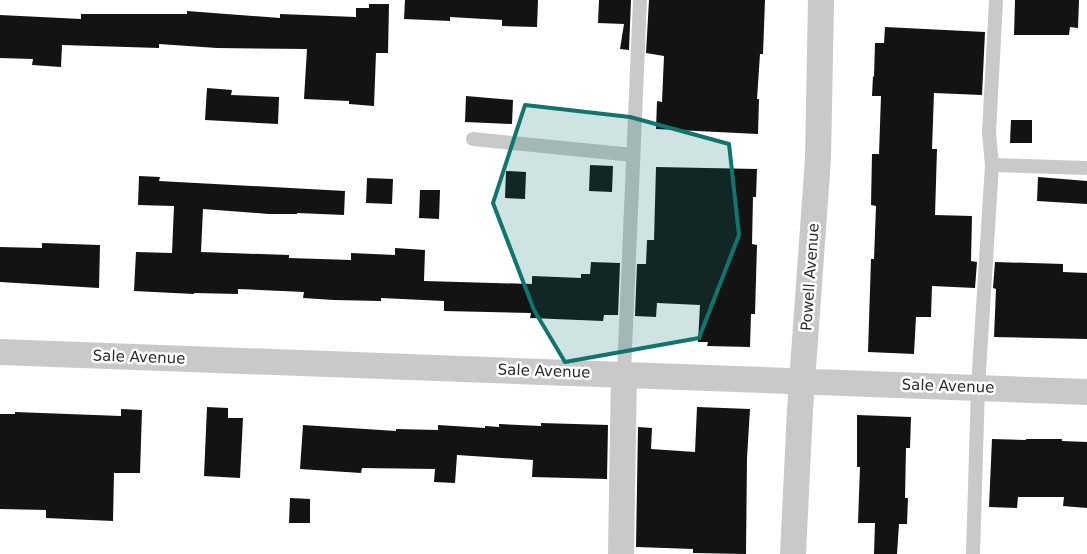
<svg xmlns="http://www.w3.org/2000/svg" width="1087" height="554" font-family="'DejaVu Sans',sans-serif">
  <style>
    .building { fill: #131313 }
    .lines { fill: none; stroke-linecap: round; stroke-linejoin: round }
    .lane { stroke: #c9c9c9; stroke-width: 14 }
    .street { stroke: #c9c9c9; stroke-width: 26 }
    .marked { fill: #0f766e; fill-opacity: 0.2; stroke: #0f766e; stroke-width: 4; stroke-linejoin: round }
    .labels { text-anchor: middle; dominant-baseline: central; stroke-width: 5; stroke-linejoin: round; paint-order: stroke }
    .street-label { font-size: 15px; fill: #2c2c2c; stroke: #fff }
  </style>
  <rect width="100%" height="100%" fill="#fff"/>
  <path class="building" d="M 405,0 L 538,0 L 537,27 L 502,26 L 502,20 L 450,17 L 450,21 L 404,19 Z
    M 599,0 L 631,0 L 629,50 L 620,49 L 624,24 L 598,23 Z
    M 649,0 L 765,0 L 763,54 L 760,54 L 757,99 L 759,99 L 758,134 L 656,129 L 657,101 L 662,102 L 664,56 L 646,53 Z
    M 1015,0 L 1079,0 L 1078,28 L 1070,27 L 1069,35 L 1014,35 Z
    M 369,4 L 389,4 L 388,53 L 376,53 L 374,106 L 349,104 L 349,101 L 304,99 L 307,49 L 217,48 L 159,44 L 159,48 L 62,45 L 61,67 L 32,65 L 33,59 L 0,58 L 0,15 L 81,19 L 81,14 L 187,14 L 187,11 L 280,18 L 280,14 L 356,17 L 356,8 L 369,8 Z
    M 885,27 L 985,32 L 982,95 L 934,93 L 932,149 L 937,149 L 935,215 L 972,216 L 971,261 L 977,262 L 975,288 L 932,286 L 931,317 L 916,317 L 914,354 L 868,352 L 871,259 L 874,259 L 876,206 L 871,205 L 872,154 L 879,154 L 881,96 L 872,96 L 873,76 L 874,77 L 875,43 L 884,43 Z
    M 207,88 L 232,90 L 231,95 L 279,97 L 278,124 L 205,120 Z
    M 466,96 L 513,100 L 512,124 L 465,122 Z
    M 1011,120 L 1032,120 L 1032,143 L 1010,143 Z
    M 590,165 L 613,166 L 612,192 L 589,191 Z
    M 656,167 L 757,169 L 756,197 L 753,197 L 752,244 L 757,245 L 755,314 L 751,314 L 750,347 L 707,346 L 708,342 L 698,342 L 700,305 L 657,303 L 656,317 L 635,316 L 637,264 L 646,264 L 647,240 L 654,240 Z
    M 506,171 L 526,172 L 525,199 L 505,198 Z
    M 139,176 L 160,177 L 159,181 L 345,191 L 344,215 L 297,213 L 297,214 L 269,214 L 203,209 L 201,252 L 289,255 L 289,258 L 351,260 L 351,253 L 395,255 L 395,248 L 425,250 L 424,281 L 532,284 L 532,276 L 581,278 L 581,274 L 590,274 L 591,262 L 620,263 L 618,315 L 604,315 L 603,321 L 530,318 L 531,313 L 444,311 L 444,301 L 381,298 L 381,301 L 334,300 L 303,298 L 304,292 L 238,289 L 238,294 L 194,293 L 194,294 L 134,291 L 136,252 L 172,253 L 174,206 L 138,205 Z
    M 1038,177 L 1087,181 L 1087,204 L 1037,201 Z
    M 367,178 L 393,179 L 392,204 L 366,203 Z
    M 420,190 L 440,190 L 439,219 L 419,218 Z
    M 42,243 L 100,245 L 99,288 L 0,282 L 0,247 L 42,248 Z
    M 995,262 L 1063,264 L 1063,272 L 1087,273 L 1087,339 L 994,337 L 996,289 L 993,288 Z
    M 207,407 L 228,408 L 228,418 L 243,418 L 240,478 L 204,476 Z
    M 697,407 L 750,409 L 747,458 L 746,554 L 693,553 L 693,549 L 636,547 L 638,427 L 652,428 L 651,449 L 695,452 Z
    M 121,409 L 142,410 L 140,473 L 114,473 L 113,521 L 46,518 L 46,510 L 0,509 L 0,414 L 15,414 L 15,412 L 121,416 Z
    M 857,415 L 911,417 L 910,448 L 906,448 L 905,498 L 908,498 L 907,524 L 899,524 L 897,554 L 874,554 L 875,523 L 858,523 L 860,467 L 857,467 Z
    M 541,423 L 608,425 L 607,479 L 532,477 L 533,460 L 457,455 L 455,483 L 434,482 L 435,469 L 362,468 L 361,473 L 300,469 L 303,425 L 396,431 L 396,429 L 438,430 L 438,425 L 485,428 L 485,426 L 499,427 L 499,424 L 541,426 Z
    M 992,439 L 1026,440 L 1026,439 L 1062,439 L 1062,441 L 1087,442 L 1087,508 L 1063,506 L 1064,497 L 1018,497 L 1017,508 L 989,507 Z
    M 290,498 L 310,499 L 310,523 L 289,523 Z"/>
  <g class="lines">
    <path class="lane" d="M 473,139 L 633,155
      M 992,165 L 1087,168
      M 624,373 L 640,0
      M 973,554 L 978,387 L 992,165 L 989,133 L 996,0"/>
    <path class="street" d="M 0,352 L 1087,392
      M 621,554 L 624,373
      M 793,554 L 800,410 L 818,159 L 821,0"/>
  </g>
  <path class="marked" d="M 525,105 L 630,117 L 729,144 L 739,235 L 699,338 L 565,362 L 534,310 L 493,203 Z"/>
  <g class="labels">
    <g class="street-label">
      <text transform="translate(810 277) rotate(-86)">Powell Avenue</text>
      <text transform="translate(139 357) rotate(2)">Sale Avenue</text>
      <text transform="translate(544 371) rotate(2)">Sale Avenue</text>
      <text transform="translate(948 386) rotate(2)">Sale Avenue</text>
    </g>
  </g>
</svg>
